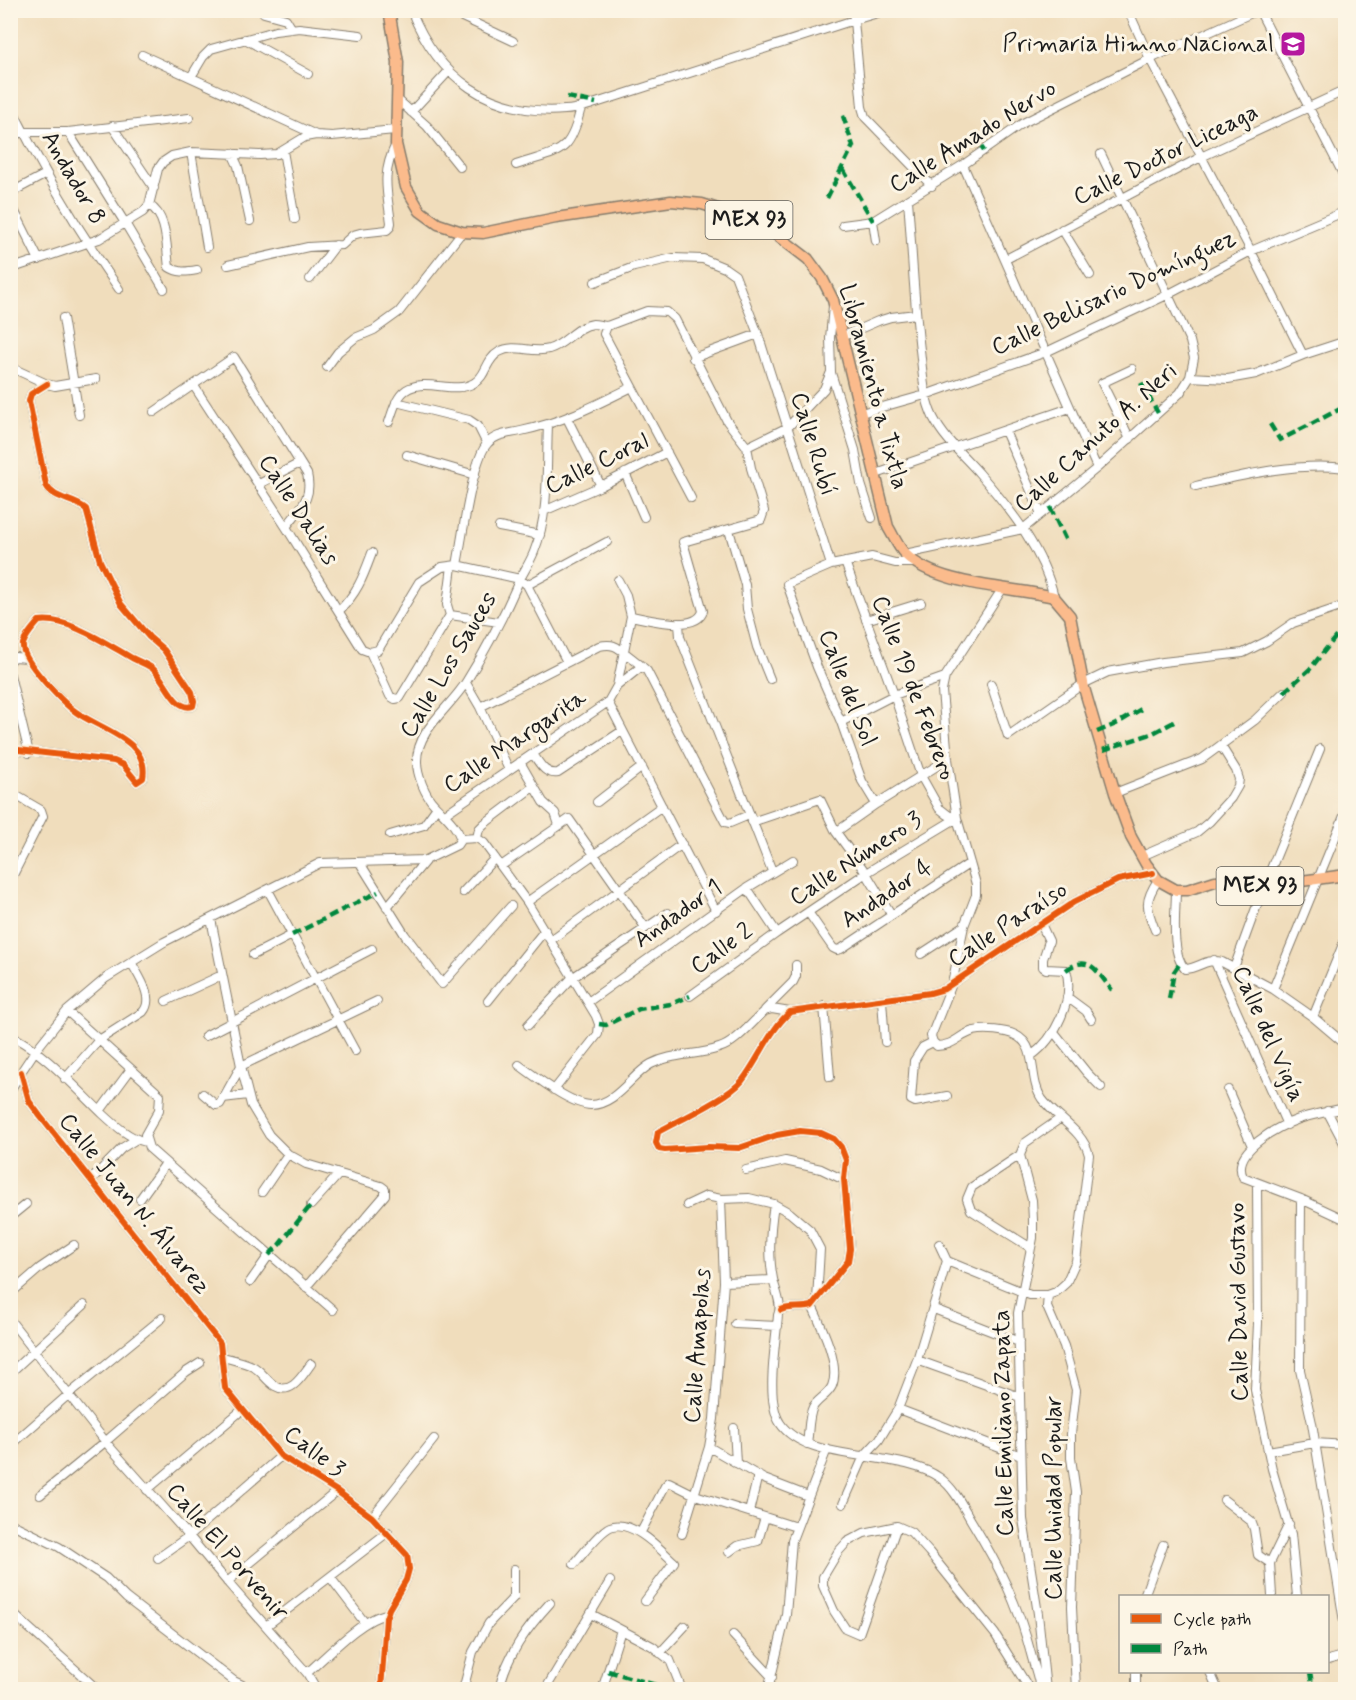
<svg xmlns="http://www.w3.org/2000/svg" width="1356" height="1700" font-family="Mynerve,sans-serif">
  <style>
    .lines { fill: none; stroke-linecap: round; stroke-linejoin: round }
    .minor-casing { stroke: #867c6c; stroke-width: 10 }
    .major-casing { stroke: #867c6c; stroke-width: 13 }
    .minor { stroke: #fff; stroke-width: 8 }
    .major { stroke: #fbbb8c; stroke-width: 10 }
    .quiet { stroke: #00873e; stroke-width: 4.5; stroke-dasharray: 9 4.5; stroke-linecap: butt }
    .cycleway-casing { stroke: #fcf5e5; stroke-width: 10 }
    .cycleway { stroke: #e8590c; stroke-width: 6 }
    .labels { text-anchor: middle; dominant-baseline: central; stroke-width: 6; stroke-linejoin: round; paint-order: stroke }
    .shield { fill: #fcf5e5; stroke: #5f5d58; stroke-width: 1.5 }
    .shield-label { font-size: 22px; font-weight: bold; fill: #1c1c1c }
    .poi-label { font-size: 24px; fill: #1c1c1c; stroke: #fcf5e5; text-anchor: end }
    .street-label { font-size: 24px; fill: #1c1c1c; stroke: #fcf5e5 }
  </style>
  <rect width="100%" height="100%" fill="#fcf5e5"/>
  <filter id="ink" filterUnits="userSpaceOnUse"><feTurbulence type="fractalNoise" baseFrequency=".0167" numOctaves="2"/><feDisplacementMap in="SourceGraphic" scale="12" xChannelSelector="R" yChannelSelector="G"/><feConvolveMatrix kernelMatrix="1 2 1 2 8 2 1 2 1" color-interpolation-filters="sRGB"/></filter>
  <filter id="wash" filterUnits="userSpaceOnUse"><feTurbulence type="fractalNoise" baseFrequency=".008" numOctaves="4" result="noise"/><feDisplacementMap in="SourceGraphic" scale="24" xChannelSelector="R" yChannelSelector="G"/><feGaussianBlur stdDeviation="1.35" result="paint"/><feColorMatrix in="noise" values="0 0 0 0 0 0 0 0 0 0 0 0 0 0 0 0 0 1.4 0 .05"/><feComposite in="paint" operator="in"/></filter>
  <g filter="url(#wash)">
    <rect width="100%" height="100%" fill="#f0ddbc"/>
  </g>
  <g filter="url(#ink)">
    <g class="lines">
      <g class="minor-casing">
        <path id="minor" d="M 411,10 C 438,78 490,116 565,110 C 575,110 586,106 596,103 L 854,20 L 888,10
          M 447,10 L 513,41
          M 853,10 L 862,107 L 865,117 L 932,186
          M 1128,10 L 1150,59 L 1251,251 L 1303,355
          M 1259,10 L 1346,180
          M 264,13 L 286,19 L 292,29
          M 245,39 L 308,74
          M 142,55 L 316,135 L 332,136 L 395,130
          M 191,77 L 203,57 L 211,49 L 275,31 L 299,28 L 360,35
          M 398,100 L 427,126 L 460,167
          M 10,105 C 42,169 78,230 119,289
          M 411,112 L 448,72
          M 112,126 L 154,188
          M 68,132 L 125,223 L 164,289
          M 10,136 L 24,132 L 68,132 L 189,118
          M 283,151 L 295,219
          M 191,152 L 207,247
          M 232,153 L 238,166 L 250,221
          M 516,165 C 560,150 570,156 581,107
          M 963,165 L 1097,468
          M 10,193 L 46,174
          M 908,200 C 912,250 914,300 920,350 C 923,373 923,396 933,417 C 944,439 963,455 979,473 C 1011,510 1043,550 1054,597
          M 10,202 L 39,260
          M 149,205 C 168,216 166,247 169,267 C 178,273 186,272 197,270
          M 873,221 L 876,241
          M 843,225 L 873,221 L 963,165 L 1023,123 L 1150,59 L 1258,10
          M 1062,229 L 1090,275
          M 1006,259 L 1201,157 L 1346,90
          M 228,265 L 308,247 L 342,245 L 353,235 L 360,233 L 387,230 L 390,227 L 391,223 C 387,191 381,174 396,144
          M 10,269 L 99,239 L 143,212 L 149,205 L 158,169 L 163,162 L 172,156 L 191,152 L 260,155 L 277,154 L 305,137 L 316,135
          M 310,279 L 336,245
          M 595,282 L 634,267 L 673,258 L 703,259 L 725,268 L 735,275 L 758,334 L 831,565
          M 63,318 L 79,415
          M 607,326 L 647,311 L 667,312 L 675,319 L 727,421 L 747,447 L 751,468 L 764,511 L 761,520 L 683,542 L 703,611 C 697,633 647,619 631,616
          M 607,326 L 604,334 L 691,498
          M 841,337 L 878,321 L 891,317 L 916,314
          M 693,358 L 758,334
          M 10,367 L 47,384 L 55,386 L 96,379
          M 327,367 L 338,352 L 355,338 L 374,330 L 399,312 L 462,232
          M 831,373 L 855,450 L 861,484 L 872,518
          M 1190,377 L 1228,379 L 1256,374 L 1303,355 L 1346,341
          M 194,386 L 286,527 L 362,649 L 370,652
          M 396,402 L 469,420 L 478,426 L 487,444
          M 154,412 L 234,357 L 307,474 C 313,499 300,508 286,527
          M 861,413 L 925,395 L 1046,352 L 1167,295 L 1251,251 L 1346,211
          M 567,418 L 601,486
          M 389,422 C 393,411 396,397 406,390 C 427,377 453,395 474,383 C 487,376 485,360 499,352 C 515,343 532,354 549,349 C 565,345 576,326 593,324 C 597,324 603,326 607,326
          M 1005,431 L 1041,514
          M 1130,439 L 1102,383 L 1132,369
          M 747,447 L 788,427 L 824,389 L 831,372 L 830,338 L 833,306
          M 407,455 L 475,475
          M 625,473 L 644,517
          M 876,474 L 1070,408
          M 259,484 L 300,463
          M 1196,486 C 1244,475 1296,462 1346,468
          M 544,511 L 601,486 L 667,452
          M 499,527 L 540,535
          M 729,530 L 745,585 L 747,609 L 757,647 L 770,679
          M 905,554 L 1023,529 L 1097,468 L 1180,393 L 1190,377 L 1194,358 L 1190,341 L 1101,154
          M 845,562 L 894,695 L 921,776 L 939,808 L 948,815 L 957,818
          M 457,565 C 462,540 472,461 487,444 C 495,434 508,434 521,431 C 563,422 594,406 632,387
          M 527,585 L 567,662
          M 339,611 C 358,592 363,577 372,553
          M 450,615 L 499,622
          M 450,615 L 447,605 L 452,566
          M 866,620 L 921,603
          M 679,623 L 680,637 L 772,871
          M 370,652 L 378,650 L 419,582 L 442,567 L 457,565 L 520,579 L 527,585 L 607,542
          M 370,652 L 390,696 L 395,699 L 400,698 L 450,615
          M 10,660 L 15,657 L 27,658
          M 10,675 L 29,753
          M 466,683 L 480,707 L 509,770
          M 991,684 L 1008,736 L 1083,684 L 1108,672 L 1163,662 L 1243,653 L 1267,641 L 1293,623 L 1346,605
          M 617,686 L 642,666
          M 608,702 L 716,911
          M 480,707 L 599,646 C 604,645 609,644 614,646 C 620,648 642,666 647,671 L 725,822 L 730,823 L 749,815
          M 841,722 L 894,695 L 945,677
          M 10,749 L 114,761 L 123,765 L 137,782 L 143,778 C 150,740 99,729 76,712 C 63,703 20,659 23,644 C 26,635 33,628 39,621 C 68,617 107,644 132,658 C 138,661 146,664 152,668 C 165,678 174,712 193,706 L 194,701 L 192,692 L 164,650 L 149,637 L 121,604 L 100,561 L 86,509 C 73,498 54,500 46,485 L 29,401 L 31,394 L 47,384
          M 533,754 C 540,764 545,775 558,773 L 622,731
          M 520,762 L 543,802 L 555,813 L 559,825
          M 10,792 L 41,810 L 43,816 L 10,881
          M 1115,793 L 1202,759 L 1255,720 L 1284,692
          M 597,802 L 642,767
          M 876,804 L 862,781 L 841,722 L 817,667 L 787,584 L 831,565 L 872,557 L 895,563 L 917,563
          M 445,814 L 608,702 L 617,686 L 631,616 L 626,595 L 618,580
          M 752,822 L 820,799 L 836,832 L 866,873 L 891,914
          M 836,832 L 876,804 L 948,759
          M 390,835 L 424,825 L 437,807
          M 477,838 L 479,829 L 484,824 L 533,787
          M 461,839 C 456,824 444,815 434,804 C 425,795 417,775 417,762 C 416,730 451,707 466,682 C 486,650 504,615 519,581 C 524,571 530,562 534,552 C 550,513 546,466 548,425
          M 461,839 L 477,838 L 484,843 L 527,902 L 596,1016 L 599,1024 L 598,1034 L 554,1090
          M 1142,856 L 1197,832 L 1209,822 L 1231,798 L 1238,786 L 1239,779 L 1236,770 L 1221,746
          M 360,863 L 405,935 L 442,984 L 511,906
          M 501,866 L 569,819 L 645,927
          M 747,888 L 777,933
          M 268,890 L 355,1051
          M 1176,890 C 1176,911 1170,953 1185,969 C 1200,968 1205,958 1222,962 L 1273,989 L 1313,1017 L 1346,1045
          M 463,892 L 495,858
          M 527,902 L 662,806
          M 387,907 L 426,860
          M 808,912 L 833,948 L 837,950 L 841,949 L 970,863
          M 211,919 L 241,1066 L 251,1105 L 269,1135 L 288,1154 L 306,1164 L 381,1186 L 385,1189 L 385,1195 L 306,1287
          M 1155,930 C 1146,907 1144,901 1158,880
          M 551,940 L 682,844
          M 921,954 L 964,926
          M 253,955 L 292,935
          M 1214,960 L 1287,1125
          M 1234,968 L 1264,886 L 1320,749
          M 1273,989 L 1346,811
          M 690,996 L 777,933 L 866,873 L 957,818
          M 1067,997 L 1086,1011 L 1091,1019
          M 882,1000 L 885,1042
          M 166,1001 L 222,975
          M 488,1001 L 545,930
          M 588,1002 L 747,888 L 793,860
          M 824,1006 L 830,1077
          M 765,1010 L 793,982 L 796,976 L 796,965
          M 67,1011 L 160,1095 L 159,1110 L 145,1135 L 149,1148 L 333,1310
          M 1313,1017 L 1346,937
          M 528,1025 L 572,978 L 668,913
          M 1054,1032 L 1087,1073 L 1101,1087
          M 10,1036 C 38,1046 81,1093 103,1114 C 116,1126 129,1138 146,1142
          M 205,1036 L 372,949
          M 933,1042 L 923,1047 L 914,1061 L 911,1100 L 915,1102 L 947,1096
          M 1031,1056 C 1055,1039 1075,999 1066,970 L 1046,969 L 1043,967 L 1043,959 L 1049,941 L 1041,924
          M 519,1065 C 536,1077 571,1105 591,1105 C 617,1104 631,1075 651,1064 C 672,1053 697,1056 719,1048 C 736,1043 751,1023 765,1011 L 772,1009 L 790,1012
          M 21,1072 L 29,1101 L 40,1116 L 220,1343 L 225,1388 L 281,1456 L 337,1491 L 372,1517 L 407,1555 L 409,1569 L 406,1580 L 389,1609 L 386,1618 L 381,1690
          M 65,1079 L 99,1040 L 143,1012 C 155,998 139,977 131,962
          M 1228,1090 L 1252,1146
          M 10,1091 L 21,1072 L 35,1051 L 67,1011 L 106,978 L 164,942 L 320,863 L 426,860 L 457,845 L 461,839
          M 203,1094 L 216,1105 L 220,1104 L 241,1066 L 377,1001
          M 223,1098 L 248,1095
          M 1346,1108 C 1330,1111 1314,1114 1299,1119 C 1279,1126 1230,1151 1243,1177 L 1301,1199 L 1346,1220
          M 100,1111 L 131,1069
          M 1327,1111 L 1346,1147
          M 1020,1155 L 1032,1200 L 1033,1220 L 1033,1238 L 1018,1313 L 1023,1519 L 1038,1614 L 1046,1690
          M 1020,1155 L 972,1187 L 967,1199 L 971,1210 L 1031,1248
          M 1020,1155 L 1025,1143 L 1061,1118
          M 746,1170 L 785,1161 L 821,1169 L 844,1180
          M 91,1180 L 122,1148 L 135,1140
          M 1257,1183 L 1258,1323 L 1255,1390 L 1272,1469 L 1291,1534 L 1297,1596
          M 262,1192 L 288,1154
          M 140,1199 L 166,1163
          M 1301,1199 L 1300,1370 L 1312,1423 L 1346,1634
          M 774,1204 C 770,1229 768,1254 773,1279 C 775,1290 783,1305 778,1315 C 776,1343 765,1399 780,1423 C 807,1464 899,1449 940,1478 C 955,1489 963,1507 972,1522 C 999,1566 1018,1604 1031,1654 C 1034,1666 1039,1678 1040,1690
          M 311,1205 L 339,1174
          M 687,1205 L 706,1196 L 721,1199 L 749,1198 L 774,1204 L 790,1213 L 810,1230 L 820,1249 L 817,1300
          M 10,1217 L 26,1204
          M 939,1244 L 947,1261
          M 947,1261 L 1030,1295 L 1048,1295 L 1056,1292 L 1066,1283 L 1076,1261 L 1089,1155 C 1083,1130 1056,1118 1042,1099 C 1026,1076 1042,1039 1006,1032 C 996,1030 985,1028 974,1031 C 960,1034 954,1046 937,1046 L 933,1042 L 931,1036 L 952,984 L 964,926 L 976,895 L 976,884 L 957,818 L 948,759 L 942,691 L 945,677 L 1003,588
          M 250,1282 L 269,1255
          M 724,1282 L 773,1280
          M 10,1294 L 40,1268 L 74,1245
          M 1048,1295 L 1047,1307 L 1064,1346 L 1076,1390 L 1071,1434 L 1071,1458 L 1076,1492 L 1072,1607 L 1076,1690
          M 934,1309 L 1019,1342
          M 781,1310 C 791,1306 801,1309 812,1306 L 848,1261 L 850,1249 L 844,1179 L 846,1160 L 841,1147 L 834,1139 L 821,1133 L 800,1131 L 777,1135 L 739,1148 L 708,1147 L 665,1150 L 659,1149 L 656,1143 L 658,1132 C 679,1120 728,1098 742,1081 C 759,1059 769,1031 790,1012 L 930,993 L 944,989 L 1074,902 L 1118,880 L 1153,873
          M 10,1320 L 109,1446 L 189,1536 L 229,1584 L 307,1673 L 317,1690
          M 735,1324 L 778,1326
          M 223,1357 C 233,1360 245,1362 254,1367 C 262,1372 267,1381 275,1386 C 292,1396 303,1374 311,1364
          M 917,1360 L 1020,1397
          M 10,1373 L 84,1305
          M 898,1409 L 1021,1456
          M 734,1428 L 736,1463
          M 807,1444 C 809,1433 808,1417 813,1407 C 818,1399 828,1395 832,1386 C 841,1365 821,1325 812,1306
          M 10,1446 L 68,1395 L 162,1318
          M 709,1447 L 764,1479 L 808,1496
          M 1268,1451 L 1315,1443 L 1346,1445
          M 147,1490 L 242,1410
          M 40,1495 L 105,1442 L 186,1372 L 200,1363
          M 1224,1500 L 1251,1521 L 1254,1529 L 1258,1555 L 1270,1563
          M 843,1504 L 864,1456 L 879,1440 L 898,1409 L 917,1360 L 947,1261
          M 749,1512 L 758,1475
          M 372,1517 L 434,1439
          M 10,1523 L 59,1547 L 106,1578 L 126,1598 L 234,1681 L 253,1690
          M 897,1526 L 859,1634 L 845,1628 L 834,1611 L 823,1586 L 823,1577 L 838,1552 L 847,1542 L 864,1533 L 897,1526 L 911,1532 L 929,1552 L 995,1634 L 1030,1690
          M 641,1532 L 665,1486 L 669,1482 L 695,1495 L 796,1527
          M 682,1534 L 709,1447 L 714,1419 L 724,1282 L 721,1199
          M 729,1552 L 737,1546 L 758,1541 L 765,1517
          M 158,1558 L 189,1536 L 281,1456
          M 574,1564 C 583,1554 599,1532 610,1527 C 631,1518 660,1549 674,1562 L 645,1601
          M 330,1577 L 365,1623
          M 227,1582 L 337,1491
          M 1144,1596 L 1163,1545
          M 1272,1596 L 1270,1563 L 1289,1524
          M 10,1611 L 98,1690
          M 591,1614 L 652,1646 L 670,1660 L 682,1690
          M 266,1626 L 388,1532
          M 733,1635 L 772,1677
          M 660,1653 L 685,1626
          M 1328,1660 L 1346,1655
          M 1210,1672 L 1218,1690
          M 307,1673 C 327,1656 362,1618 387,1614
          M 463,1690 L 473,1652 L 489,1623 L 514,1597 L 514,1569
          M 499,1690 C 506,1656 527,1628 550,1603
          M 545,1690 L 610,1581
          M 602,1690 L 621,1630
          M 768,1690 L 786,1615 L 792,1540 L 827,1449
          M 1136,1690 L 1136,1672"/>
      </g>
      <g class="major-casing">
        <path id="major" d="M 389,10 L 398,62 L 396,144 L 406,187 L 420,211 L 438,224 L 462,232 L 483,233 L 556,218 L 671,201 L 702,204 L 743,217 L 774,233 L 808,259 L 822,278 L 833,300 L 888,527 C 893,535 898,547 905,554 C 936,586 1012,587 1054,597 L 1070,616 L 1084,688 L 1115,793 L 1131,837 L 1146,864 L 1158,880 L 1176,890 L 1187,890 L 1215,881 L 1230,880 L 1264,886 L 1346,875"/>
      </g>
      <use href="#minor" class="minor"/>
      <use href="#major" class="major"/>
      <path class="quiet" d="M 1345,10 L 1346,11
        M 567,97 L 596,103
        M 974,136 L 984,151
        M 843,169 L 873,221
        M 827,198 L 853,146 L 842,113
        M 1141,383 L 1158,413
        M 1270,424 L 1280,440 L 1346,406
        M 1050,507 L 1066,541
        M 1284,692 L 1310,669 L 1342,629 L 1346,621
        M 1097,732 L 1116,724 L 1143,708
        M 1103,750 L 1151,734 L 1178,720
        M 292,935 L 378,892
        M 1066,970 C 1090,953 1097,972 1112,990
        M 1169,999 L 1174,972 L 1180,963
        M 599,1024 L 606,1025 L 639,1009 L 671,1004 L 690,996
        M 269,1255 L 279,1245 L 311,1205
        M 608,1671 L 673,1690
        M 1310,1672 L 1313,1690"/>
      <g class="cycleway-casing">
        <path id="cycleway" d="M 10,749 L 114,761 L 123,765 L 137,782 L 143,778 C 150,740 99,729 76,712 C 63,703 20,659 23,644 C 26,635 33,628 39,621 C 68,617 107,644 132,658 C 138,661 146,664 152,668 C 165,678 174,712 193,706 L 194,701 L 192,692 L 164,650 L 149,637 L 121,604 L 100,561 L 86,509 C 73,498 54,500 46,485 L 29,401 L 31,394 L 47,384
          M 21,1072 L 29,1101 L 40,1116 L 220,1343 L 225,1388 L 281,1456 L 337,1491 L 372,1517 L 407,1555 L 409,1569 L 406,1580 L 389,1609 L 386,1618 L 381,1690
          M 781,1310 C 791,1306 801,1309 812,1306 L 848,1261 L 850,1249 L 844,1179 L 846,1160 L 841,1147 L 834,1139 L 821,1133 L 800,1131 L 777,1135 L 739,1148 L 708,1147 L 665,1150 L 659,1149 L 656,1143 L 658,1132 C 679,1120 728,1098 742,1081 C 759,1059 769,1031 790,1012 L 930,993 L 944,989 L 1074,902 L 1118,880 L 1153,873"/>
      </g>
      <use href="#cycleway" class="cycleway"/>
    </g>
  </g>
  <defs>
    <g id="school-square" transform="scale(1.35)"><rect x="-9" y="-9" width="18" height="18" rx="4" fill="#b5179e" stroke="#fcf5e5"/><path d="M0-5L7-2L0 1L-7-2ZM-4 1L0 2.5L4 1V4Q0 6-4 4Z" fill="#fff"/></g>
  </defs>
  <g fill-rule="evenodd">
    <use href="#school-square" x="1293" y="44"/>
  </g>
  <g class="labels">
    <g class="shield">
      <rect x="705.5" y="201" width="87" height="38" rx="4.5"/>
      <rect x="1216.5" y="867" width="87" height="38" rx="4.5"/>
    </g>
    <g class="shield-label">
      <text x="749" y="220">MEX 93</text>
      <text x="1260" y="886">MEX 93</text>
    </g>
    <g class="poi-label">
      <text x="1274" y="44">Primaria Himno Nacional</text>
    </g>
    <g class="street-label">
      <text transform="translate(973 137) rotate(-32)">Calle Amado Nervo</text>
      <text transform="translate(1166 155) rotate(-26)">Calle Doctor Liceaga</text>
      <text transform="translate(73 178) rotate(60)">Andador 8</text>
      <text transform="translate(1114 293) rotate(-25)">Calle Belisario Domínguez</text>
      <text transform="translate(873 387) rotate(75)">Libramiento a Tixtla</text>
      <text transform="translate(1096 438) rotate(-42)">Calle Canuto A. Neri</text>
      <text transform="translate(813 444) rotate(73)">Calle Rubí</text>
      <text transform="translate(597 464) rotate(-26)">Calle Coral</text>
      <text transform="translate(298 510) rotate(57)">Calle Dalias</text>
      <text transform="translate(449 665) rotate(-59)">Calle Los Sauces</text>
      <text transform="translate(847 688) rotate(69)">Calle del Sol</text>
      <text transform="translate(913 688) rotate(69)">Calle 19 de Febrero</text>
      <text transform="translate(515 742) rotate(-34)">Calle Margarita</text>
      <text transform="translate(856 859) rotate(-33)">Calle Número 3</text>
      <text transform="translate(887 894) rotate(-34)">Andador 4</text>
      <text transform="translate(678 914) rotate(-35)">Andador 1</text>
      <text transform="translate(1008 925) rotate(-33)">Calle Paraíso</text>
      <text transform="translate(722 949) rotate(-36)">Calle 2</text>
      <text transform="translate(1268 1034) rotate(66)">Calle del Vigía</text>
      <text transform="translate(134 1204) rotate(51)">Calle Juan N. Álvarez</text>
      <text transform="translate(1239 1302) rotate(-91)">Calle David Gustavo</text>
      <text transform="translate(698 1346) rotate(-86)">Calle Amapolas</text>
      <text transform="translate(1004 1423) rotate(-91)">Calle Emiliano Zapata</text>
      <text transform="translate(314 1452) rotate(37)">Calle 3</text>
      <text transform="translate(1054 1498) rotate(-90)">Calle Unidad Popular</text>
      <text transform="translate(227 1552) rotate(49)">Calle El Porvenir</text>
    </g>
  </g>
  <rect width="1356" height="1700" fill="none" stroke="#fcf5e5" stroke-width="36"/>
  <rect x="1119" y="1595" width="210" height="78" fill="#fcf5e5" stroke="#a29e95" stroke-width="1.5"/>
  <rect x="1131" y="1614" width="30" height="9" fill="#e8590c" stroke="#a29e95" stroke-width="1.5"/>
  <text x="1173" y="1625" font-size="18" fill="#1c1c1c">Cycle path</text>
  <rect x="1131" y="1644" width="30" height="9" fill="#00873e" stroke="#a29e95" stroke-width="1.5"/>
  <text x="1173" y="1655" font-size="18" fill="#1c1c1c">Path</text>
</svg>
